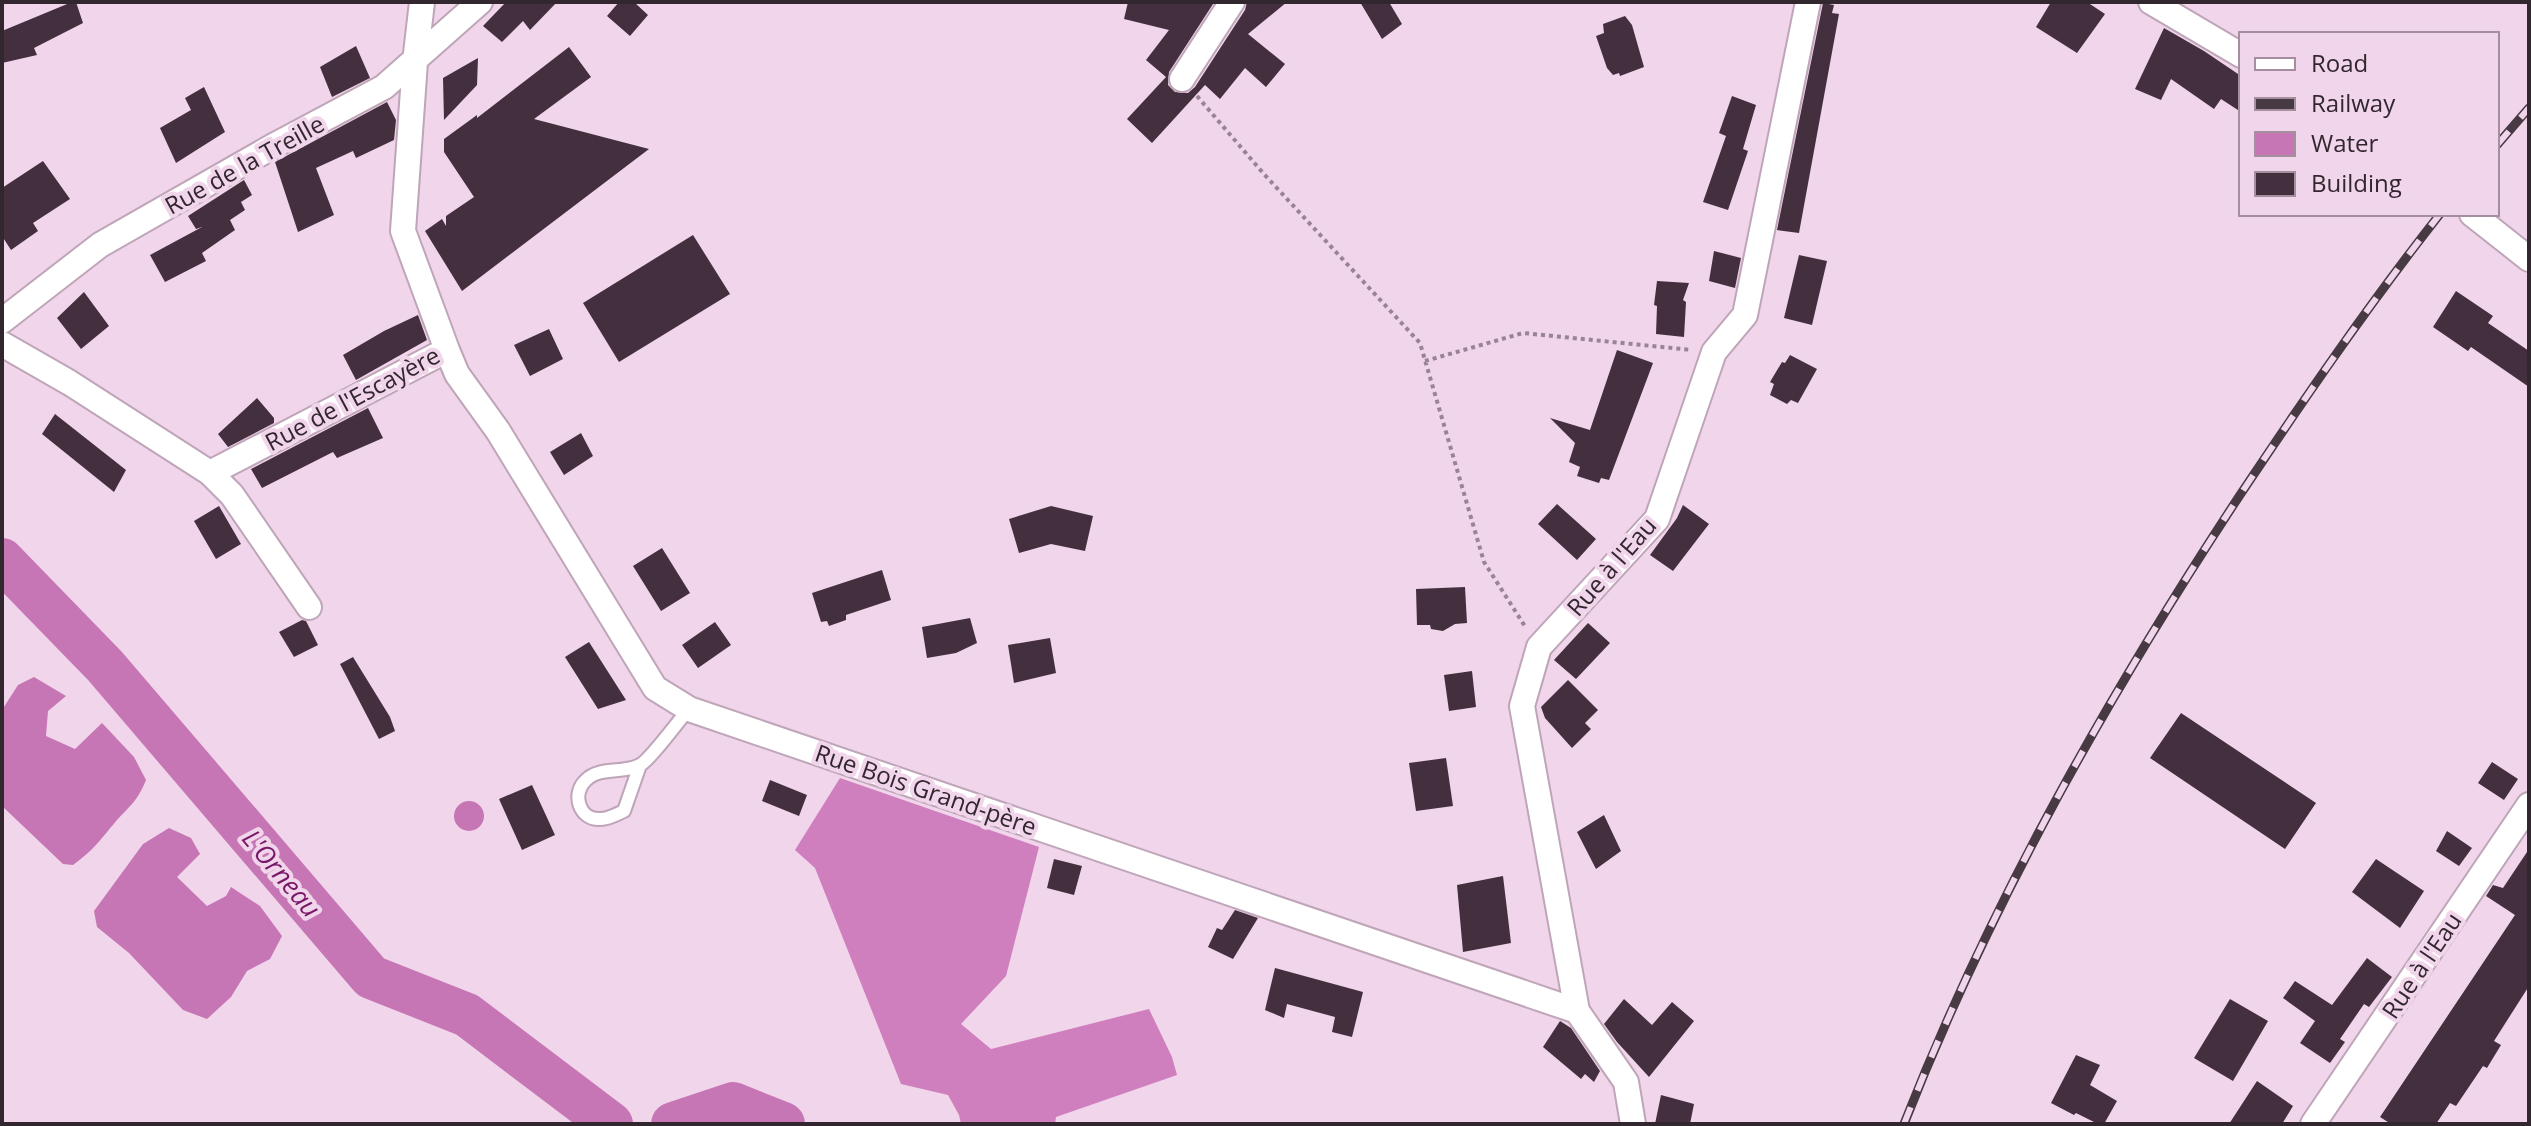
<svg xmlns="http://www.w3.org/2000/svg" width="2531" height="1126" font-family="'Open Sans',sans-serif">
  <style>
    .forest { fill: #cf7fbe }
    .water { fill: #c676b5 }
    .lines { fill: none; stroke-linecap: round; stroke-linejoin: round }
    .river { stroke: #c676b5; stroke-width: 44 }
    .building { fill: #442f3f }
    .lane-casing { stroke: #bfa5b8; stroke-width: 16 }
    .street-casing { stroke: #bfa5b8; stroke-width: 28 }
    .path { stroke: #988492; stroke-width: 4; stroke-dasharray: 4 4; stroke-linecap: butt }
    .lane { stroke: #fff; stroke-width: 12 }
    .street { stroke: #fff; stroke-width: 24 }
    .rail-casing { stroke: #473a43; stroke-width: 9 }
    .rail { stroke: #f1d5ea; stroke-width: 6; stroke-dasharray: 18; stroke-linecap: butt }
    .labels { text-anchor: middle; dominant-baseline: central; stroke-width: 8; stroke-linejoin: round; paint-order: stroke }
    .street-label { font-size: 24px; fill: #32272f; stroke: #f1d5ea }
    .water-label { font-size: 26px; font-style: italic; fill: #771769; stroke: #f1d5ea }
  </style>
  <rect width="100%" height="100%" fill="#f1d5ea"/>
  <path class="forest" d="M 840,778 L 1039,847 L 1006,976 L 961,1024 L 991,1049 L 1149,1009 L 1172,1057 L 1177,1075 L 1056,1117 L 1055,1124 L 961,1124 L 959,1115 L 948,1095 L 901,1084 L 815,868 L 795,850 Z"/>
  <path class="water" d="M 34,677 L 66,696 L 48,711 L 46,736 L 75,749 L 102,723 L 134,757 L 146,780 C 138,800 131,805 117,820 C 100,840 95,849 73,865 L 63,864 L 2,806 L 2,710 L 18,685 Z
    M454 816a15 15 0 1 1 30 0a15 15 0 1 1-30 0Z
    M 169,828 L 191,838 L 200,854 L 177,877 L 207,906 L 226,896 L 231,887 L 260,906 L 282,936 L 270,959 L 247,971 L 231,997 L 207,1019 L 183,1010 L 129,953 L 97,927 L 94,911 L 143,844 Z"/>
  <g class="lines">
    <path class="river" d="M 2,560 L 105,666 L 371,977 L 467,1015 L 611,1124
      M 673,1124 L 733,1104 L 783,1124"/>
  </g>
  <path class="building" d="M 72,2 L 76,2 L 83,23 L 34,48 L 37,55 L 2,63 L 2,31 Z
    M 506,2 L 557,2 L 530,30 L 523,21 L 502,42 L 483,26 Z
    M 619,2 L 634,2 L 648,15 L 630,36 L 607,16 Z
    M 1128,2 L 1213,4 L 1169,72 L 1168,85 L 1175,92 L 1188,93 L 1195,87 L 1245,10 L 1247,2 L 1287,2 L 1248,34 L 1285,64 L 1266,87 L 1245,68 L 1220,99 L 1205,85 L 1152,143 L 1127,119 L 1166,77 L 1146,60 L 1169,30 L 1124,19 Z
    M 1360,2 L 1389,2 L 1402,24 L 1382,39 Z
    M 2051,2 L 2087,2 L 2105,14 L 2077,53 L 2036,27 Z
    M 1823,3 L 1834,5 L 1832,13 L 1839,14 L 1799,233 L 1777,230 Z
    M 1625,16 L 1632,25 L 1644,67 L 1620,76 L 1619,73 L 1613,75 L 1607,68 L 1596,36 L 1604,33 L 1603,24 Z
    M 2164,28 L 2204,51 L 2241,76 L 2241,112 L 2221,99 L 2214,109 L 2171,79 L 2161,100 L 2135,89 Z
    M 356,46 L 370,78 L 332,97 L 320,67 Z
    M 569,47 L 591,77 L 534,119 L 649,149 L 462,291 L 425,231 L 442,219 L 446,226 L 446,216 L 474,197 L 444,152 L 444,139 L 477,115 L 477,118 Z
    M 478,58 L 477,85 L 444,120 L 443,78 Z
    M 204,87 L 225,132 L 176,163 L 160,128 L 191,110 L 185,98 Z
    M 1732,96 L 1756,105 L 1743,149 L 1748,151 L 1728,210 L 1703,202 L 1726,136 L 1719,133 Z
    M 387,102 L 396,120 L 394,140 L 356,158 L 353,151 L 316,168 L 334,215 L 298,232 L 275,162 Z
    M 43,161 L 70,199 L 33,223 L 38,231 L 11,250 L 2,236 L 2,188 Z
    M 244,180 L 252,195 L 241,202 L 245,210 L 230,220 L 235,230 L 202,253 L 206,261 L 165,282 L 150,255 L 202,227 L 196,229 L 188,216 Z
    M 693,235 L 730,294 L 619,362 L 583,303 Z
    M 1714,251 L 1741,258 L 1735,288 L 1709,281 Z
    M 1799,255 L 1827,261 L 1812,325 L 1784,318 Z
    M 1657,281 L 1689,283 L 1683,300 L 1686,302 L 1684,337 L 1656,334 L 1657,306 L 1654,305 Z
    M 2456,291 L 2493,316 L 2488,323 L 2529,351 L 2529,387 L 2471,347 L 2468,351 L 2433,327 Z
    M 84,292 L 109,326 L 81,349 L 57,318 Z
    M 418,315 L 427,340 L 356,380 L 343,355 L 384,331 Z
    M 549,329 L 563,359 L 530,376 L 514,345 Z
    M 1617,350 L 1653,363 L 1609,480 L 1601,478 L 1599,483 L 1577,476 L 1580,467 L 1569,462 L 1575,443 L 1550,418 L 1590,430 Z
    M 1790,355 L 1817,369 L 1798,403 L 1791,400 L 1787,404 L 1770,395 L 1774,384 L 1770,382 L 1782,362 L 1785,363 Z
    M 257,398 L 274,418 L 274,423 L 228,447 L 218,434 Z
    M 368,408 L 383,438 L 337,458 L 333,452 L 262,488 L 251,469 Z
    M 55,414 L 126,470 L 114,492 L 42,434 Z
    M 581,433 L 593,456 L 564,475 L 550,452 Z
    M 1557,504 L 1596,539 L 1577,560 L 1538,524 Z
    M 1683,505 L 1709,524 L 1673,571 L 1650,555 L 1677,518 Z
    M 219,506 L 241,544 L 216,559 L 194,521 Z
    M 1051,506 L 1093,516 L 1085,551 L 1051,544 L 1019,553 L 1009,519 Z
    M 662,548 L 690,593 L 661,611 L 633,566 Z
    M 882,570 L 891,600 L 846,615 L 846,620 L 829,626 L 827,621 L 821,622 L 812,593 Z
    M 1465,587 L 1467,623 L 1455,624 L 1443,631 L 1431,629 L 1430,625 L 1417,625 L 1416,589 Z
    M 970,618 L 977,643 L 956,653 L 927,658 L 922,627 Z
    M 302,620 L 306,621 L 318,645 L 294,657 L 279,632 Z
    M 715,622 L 731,645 L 698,668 L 682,645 Z
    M 1588,623 L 1610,643 L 1576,679 L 1554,660 Z
    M 1050,638 L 1056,673 L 1014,683 L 1008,645 Z
    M 589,642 L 626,700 L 598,709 L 565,657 Z
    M 353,657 L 390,717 L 395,731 L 379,739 L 340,664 Z
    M 1472,671 L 1476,707 L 1449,711 L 1444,675 Z
    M 1568,680 L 1598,710 L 1585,723 L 1591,729 L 1572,748 L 1545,718 L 1541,707 Z
    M 2181,713 L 2316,803 L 2285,849 L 2150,758 Z
    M 1446,758 L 1453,806 L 1416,811 L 1409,763 Z
    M 2492,762 L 2518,779 L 2504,800 L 2478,783 Z
    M 770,780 L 807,795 L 799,816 L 762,801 Z
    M 532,785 L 555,835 L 522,850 L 499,799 Z
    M 1604,815 L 1621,851 L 1596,869 L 1577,832 Z
    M 2447,831 L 2472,848 L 2459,866 L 2436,851 Z
    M 2529,849 L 2529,986 L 2494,1041 L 2501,1045 L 2487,1068 L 2483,1066 L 2456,1106 L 2450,1103 L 2436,1124 L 2391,1124 L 2380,1117 L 2515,915 L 2486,896 L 2493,885 L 2503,888 Z
    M 1054,859 L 1082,866 L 1074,895 L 1047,888 Z
    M 2376,859 L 2424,891 L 2400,928 L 2352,892 Z
    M 1503,876 L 1511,943 L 1463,952 L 1457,885 Z
    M 1235,910 L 1258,918 L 1233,959 L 1208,947 L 1217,928 L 1222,930 Z
    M 2367,958 L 2392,977 L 2369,1007 L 2364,1004 L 2340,1039 L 2345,1042 L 2330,1063 L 2300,1043 L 2315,1021 L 2283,998 L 2295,981 L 2332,1005 Z
    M 1275,968 L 1363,992 L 1352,1037 L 1332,1032 L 1335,1017 L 1287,1004 L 1284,1018 L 1265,1010 Z
    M 1624,999 L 1652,1025 L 1672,1002 L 1694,1021 L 1649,1077 L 1617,1042 L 1604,1024 Z
    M 2230,999 L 2268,1021 L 2233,1081 L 2194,1058 Z
    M 1560,1021 L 1571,1028 L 1600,1071 L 1594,1082 L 1585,1074 L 1581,1079 L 1543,1047 Z
    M 2076,1055 L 2100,1065 L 2090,1085 L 2117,1101 L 2104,1124 L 2098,1124 L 2076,1113 L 2074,1115 L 2051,1103 Z
    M 2257,1081 L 2293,1106 L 2282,1124 L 2229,1124 Z
    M 1661,1095 L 1694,1104 L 1690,1124 L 1655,1124 Z"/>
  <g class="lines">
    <g class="lane-casing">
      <path id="lane" d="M 640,765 L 624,811 C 617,814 609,819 601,819 C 579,821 571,793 586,780 C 600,766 624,774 640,765 C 650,760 679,720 689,709"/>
    </g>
    <g class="street-casing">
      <path id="street" d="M 2151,2 L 2241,55
        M 1182,79 L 1232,2
        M 2472,214 L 2529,259
        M 2,321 L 100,245 L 277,144 L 384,87 L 480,2
        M 2,344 L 70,383 L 210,473 L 447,350 L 403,231 L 415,62 L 422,2
        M 447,350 L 457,374 L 498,431 L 655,688 L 689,709 L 1577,1011
        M 210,473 L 232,495 L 309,607
        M 1633,1124 L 1626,1082 L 1577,1011 L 1522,706 L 1539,647 L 1657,519 L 1714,352 L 1745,315 L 1808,2
        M 2313,1124 L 2529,805"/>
    </g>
    <path class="path" d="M 1197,96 L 1263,173 L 1420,343 L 1484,562 L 1526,628
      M 1425,361 L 1523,333 L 1692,350"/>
    <use href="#lane" class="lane"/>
    <use href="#street" class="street"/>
    <g class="rail-casing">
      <path id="rail" d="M 2497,145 L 2529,108
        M 1904,1124 C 1991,902 2109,694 2240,495 C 2304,399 2369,304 2440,214"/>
    </g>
    <use href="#rail" class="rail"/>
  </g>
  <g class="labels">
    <g class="street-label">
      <text transform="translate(244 164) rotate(-29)">Rue de la Treille</text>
      <text transform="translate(352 398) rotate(-28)">Rue de l'Escayère</text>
      <text transform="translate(1611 566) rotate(-49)">Rue à l'Eau</text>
      <text transform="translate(926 789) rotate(19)">Rue Bois Grand-père</text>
      <text transform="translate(2421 965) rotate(-56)">Rue à l'Eau</text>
    </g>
    <g class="water-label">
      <text transform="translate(282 873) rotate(50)">L'Orneau</text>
    </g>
  </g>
  <rect width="2531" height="1126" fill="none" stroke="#32272f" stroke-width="8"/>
  <rect x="2239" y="32" width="260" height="184" fill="#f1d5ea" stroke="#a58f9f" stroke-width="2"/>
  <rect x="2255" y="58" width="40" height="12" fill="#ffffff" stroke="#a58f9f" stroke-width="2"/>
  <text x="2311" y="72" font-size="24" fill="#32272f">Road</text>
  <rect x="2255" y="98" width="40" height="12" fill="#473a43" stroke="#a58f9f" stroke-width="2"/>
  <text x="2311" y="112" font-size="24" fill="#32272f">Railway</text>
  <rect x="2255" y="132" width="40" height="24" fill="#c676b5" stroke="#a58f9f" stroke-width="2"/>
  <text x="2311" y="152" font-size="24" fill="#32272f">Water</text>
  <rect x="2255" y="172" width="40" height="24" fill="#442f3f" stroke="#a58f9f" stroke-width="2"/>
  <text x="2311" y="192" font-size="24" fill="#32272f">Building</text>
</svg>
